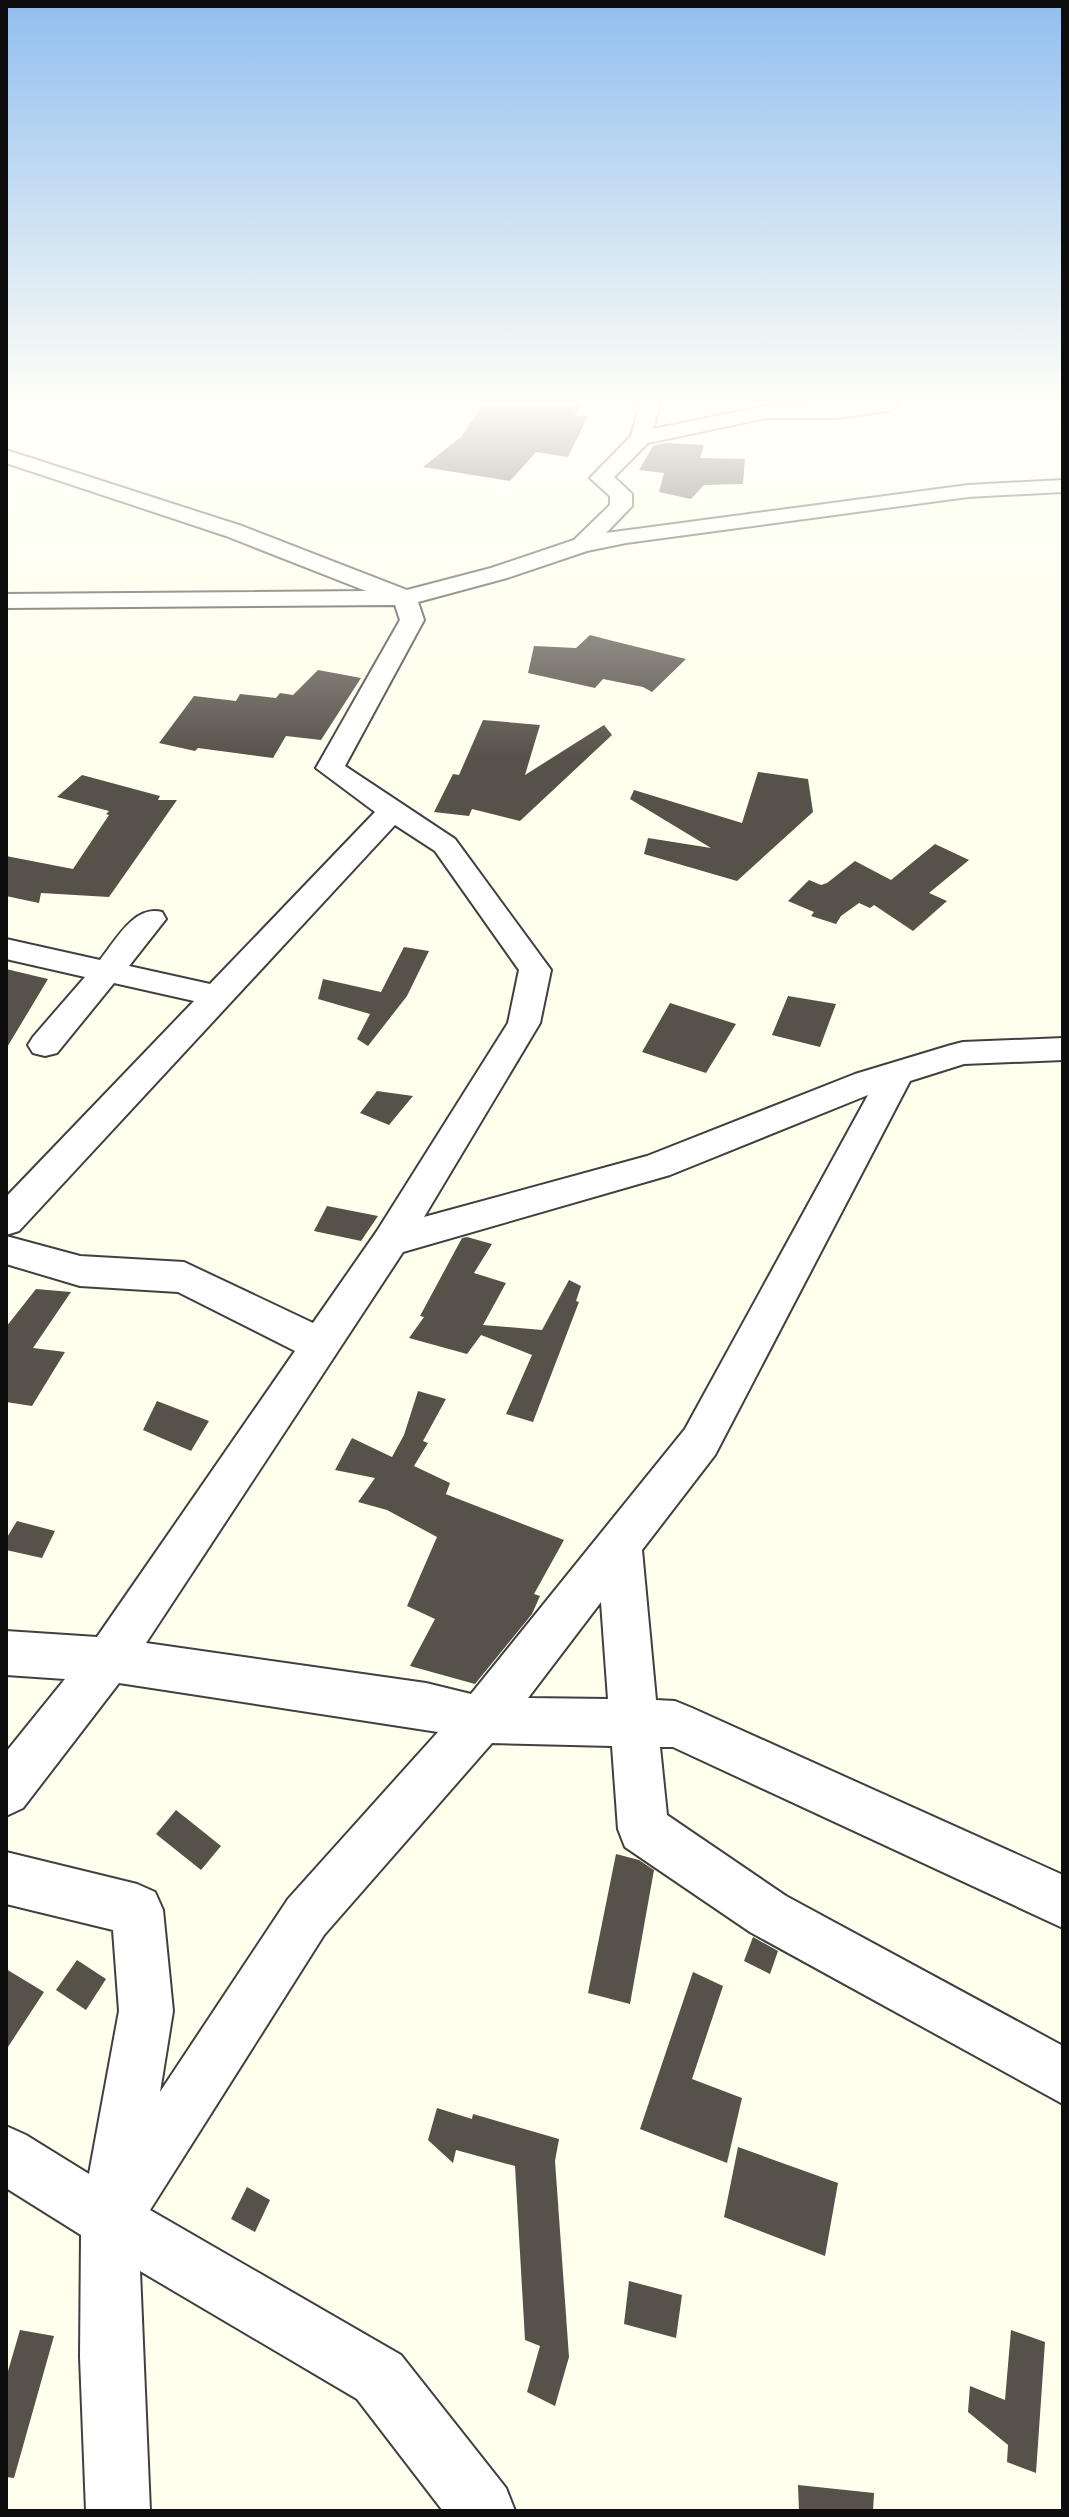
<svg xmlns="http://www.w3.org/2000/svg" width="1069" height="2517" font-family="'Playfair Display',serif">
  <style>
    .building { fill: #565149 }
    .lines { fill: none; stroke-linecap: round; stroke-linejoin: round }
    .street-casing { stroke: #404040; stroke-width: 4 }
    .street { fill: #fff; fill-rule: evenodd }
  </style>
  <rect width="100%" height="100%" fill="#feffed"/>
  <path class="building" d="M 482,405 L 582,405 L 574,415 L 588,416 L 568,457 L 536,452 L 510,481 L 423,467 L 462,436 Z
    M 664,443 L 704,445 L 700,458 L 745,459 L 743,484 L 704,485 L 691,499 L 659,492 L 664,473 L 639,470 L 653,446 Z
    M 590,635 L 613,641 L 686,659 L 652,692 L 643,687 L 603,679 L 595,688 L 528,673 L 534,646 L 576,648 Z
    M 318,670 L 361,678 L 321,740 L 286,736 L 273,758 L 198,748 L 195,751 L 159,743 L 194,696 L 236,701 L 240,694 L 276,698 L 280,693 L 293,695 Z
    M 483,720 L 540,725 L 525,775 L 604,725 L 612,735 L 520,821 L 472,809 L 469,816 L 434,812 L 453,774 L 459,775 Z
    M 758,772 L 808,779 L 813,812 L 737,881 L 644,854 L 648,838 L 711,848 L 630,799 L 634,790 L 742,823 Z
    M 82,775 L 160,796 L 158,800 L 177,800 L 109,897 L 41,893 L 39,903 L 6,896 L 6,856 L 73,869 L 109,815 L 106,814 L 109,811 L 57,797 Z
    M 935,844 L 969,860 L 929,893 L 947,901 L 913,931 L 874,905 L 870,908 L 859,903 L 841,916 L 836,924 L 811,916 L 814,912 L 788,901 L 809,880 L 821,885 L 827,883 L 855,861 L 891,880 Z
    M 404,947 L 429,951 L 407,996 L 368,1046 L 357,1039 L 370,1014 L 318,999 L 323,979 L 381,992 Z
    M 6,969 L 48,979 L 6,1049 Z
    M 788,996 L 836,1004 L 820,1047 L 772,1035 Z
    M 670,1003 L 736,1024 L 706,1073 L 642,1052 Z
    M 377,1091 L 413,1096 L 389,1125 L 360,1113 Z
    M 327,1206 L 378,1216 L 361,1241 L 314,1231 Z
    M 467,1237 L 492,1244 L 474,1273 L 506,1283 L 483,1325 L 542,1330 L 569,1280 L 581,1286 L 576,1301 L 579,1302 L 533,1422 L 506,1414 L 532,1355 L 481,1335 L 467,1354 L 409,1338 L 424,1317 L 420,1316 L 462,1238 Z
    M 36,1289 L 71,1292 L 33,1348 L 65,1352 L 32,1406 L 6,1402 L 6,1327 Z
    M 418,1391 L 446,1399 L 423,1441 L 428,1443 L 414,1466 L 450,1483 L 446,1494 L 443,1493 L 564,1540 L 534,1594 L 540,1596 L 532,1614 L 475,1684 L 410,1666 L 435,1619 L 407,1606 L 437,1537 L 387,1510 L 358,1502 L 375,1478 L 335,1470 L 352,1438 L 392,1457 L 404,1435 Z
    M 157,1401 L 209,1421 L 191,1451 L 143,1430 Z
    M 17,1521 L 55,1531 L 42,1558 L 6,1550 L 6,1539 Z
    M 176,1810 L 221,1846 L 201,1870 L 156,1834 Z
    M 616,1854 L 639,1860 L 654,1870 L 630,2004 L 588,1993 Z
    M 753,1937 L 778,1951 L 770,1974 L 744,1961 Z
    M 77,1960 L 106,1979 L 86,2010 L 56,1990 Z
    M 6,1969 L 44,1992 L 6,2050 Z
    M 693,1972 L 723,1986 L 692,2079 L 742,2098 L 727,2163 L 640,2129 Z
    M 437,2108 L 472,2119 L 473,2114 L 559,2139 L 555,2161 L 569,2357 L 555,2406 L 527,2392 L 540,2346 L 525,2340 L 515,2166 L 456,2150 L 453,2163 L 428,2140 Z
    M 738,2147 L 838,2183 L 825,2256 L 724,2217 Z
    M 247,2187 L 270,2200 L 255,2232 L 231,2219 Z
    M 629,2281 L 682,2295 L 676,2338 L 624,2324 Z
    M 20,2330 L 54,2336 L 14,2478 L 6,2477 L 6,2378 Z
    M 1011,2330 L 1045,2342 L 1036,2473 L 1007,2462 L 1008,2445 L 968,2412 L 970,2386 L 1005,2400 Z
    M 798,2485 L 874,2493 L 873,2511 L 799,2511 Z"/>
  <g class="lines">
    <g class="street-casing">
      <path id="street" d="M 640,405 L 660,405 L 653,429 L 766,406 L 898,405 L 888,411 L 836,418 L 766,418 L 648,443 L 614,477 L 632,494 L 632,506 L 606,533 L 968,485 L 1063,480 L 1063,492 L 968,497 L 626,543 L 587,551 L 507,578 L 418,602 L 424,620 L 345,766 L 455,839 L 551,970 L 540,1023 L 424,1217 L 647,1156 L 855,1074 L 951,1045 L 963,1042 L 1063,1038 L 1063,1060 L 964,1064 L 910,1081 L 715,1455 L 642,1550 L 656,1700 L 675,1701 L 692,1708 L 1063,1875 L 1063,1928 L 673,1747 L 660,1747 L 667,1815 L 786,1896 L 1063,2046 L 1063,2104 L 750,1932 L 625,1847 L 618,1829 L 612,1746 L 492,1743 L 324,1935 L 150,2210 L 401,2355 L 506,2488 L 515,2511 L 443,2511 L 357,2399 L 140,2271 L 150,2511 L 86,2511 L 80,2357 L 81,2235 L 6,2188 L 6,2126 L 26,2135 L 89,2174 L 119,2011 L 113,1930 L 6,1904 L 6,1852 L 137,1884 L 155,1892 L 163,1910 L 173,2011 L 160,2092 L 288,1899 L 438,1732 L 119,1683 L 23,1808 L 6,1816 L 6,1752 L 65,1679 L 6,1675 L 6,1631 L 97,1637 L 295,1351 L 178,1292 L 80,1286 L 6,1264 L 6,1236 L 80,1256 L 184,1262 L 313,1323 L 377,1231 L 508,1023 L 519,970 L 435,851 L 395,825 L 19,1231 L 6,1235 L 6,1197 L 194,1001 L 114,983 L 57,1053 L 45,1056 L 33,1053 L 28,1045 L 33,1037 L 85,977 L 6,959 L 6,939 L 100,960 C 116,940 134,905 162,912 L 166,919 L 129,966 L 210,984 L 375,812 L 316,768 L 400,620 L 395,605 L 6,608 L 6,594 L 366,591 L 226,536 L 6,463 L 6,450 L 242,526 L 407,590 L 491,568 L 574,540 L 610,505 L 610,496 L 590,478 L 631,436 ZM 868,1095 L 685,1429 L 471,1694 L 426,1683 L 146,1643 L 403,1252 L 670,1175 ZM 601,1602 L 608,1699 L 528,1698 Z"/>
    </g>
    <use href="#street" class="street"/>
  </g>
  <linearGradient id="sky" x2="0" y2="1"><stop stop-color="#91beef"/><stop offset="0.53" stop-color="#fffff7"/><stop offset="1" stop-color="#fffff7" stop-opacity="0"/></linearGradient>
  <rect width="1069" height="758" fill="url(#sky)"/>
  <rect width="1069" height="2517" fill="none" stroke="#0d0d0d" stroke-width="16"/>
</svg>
